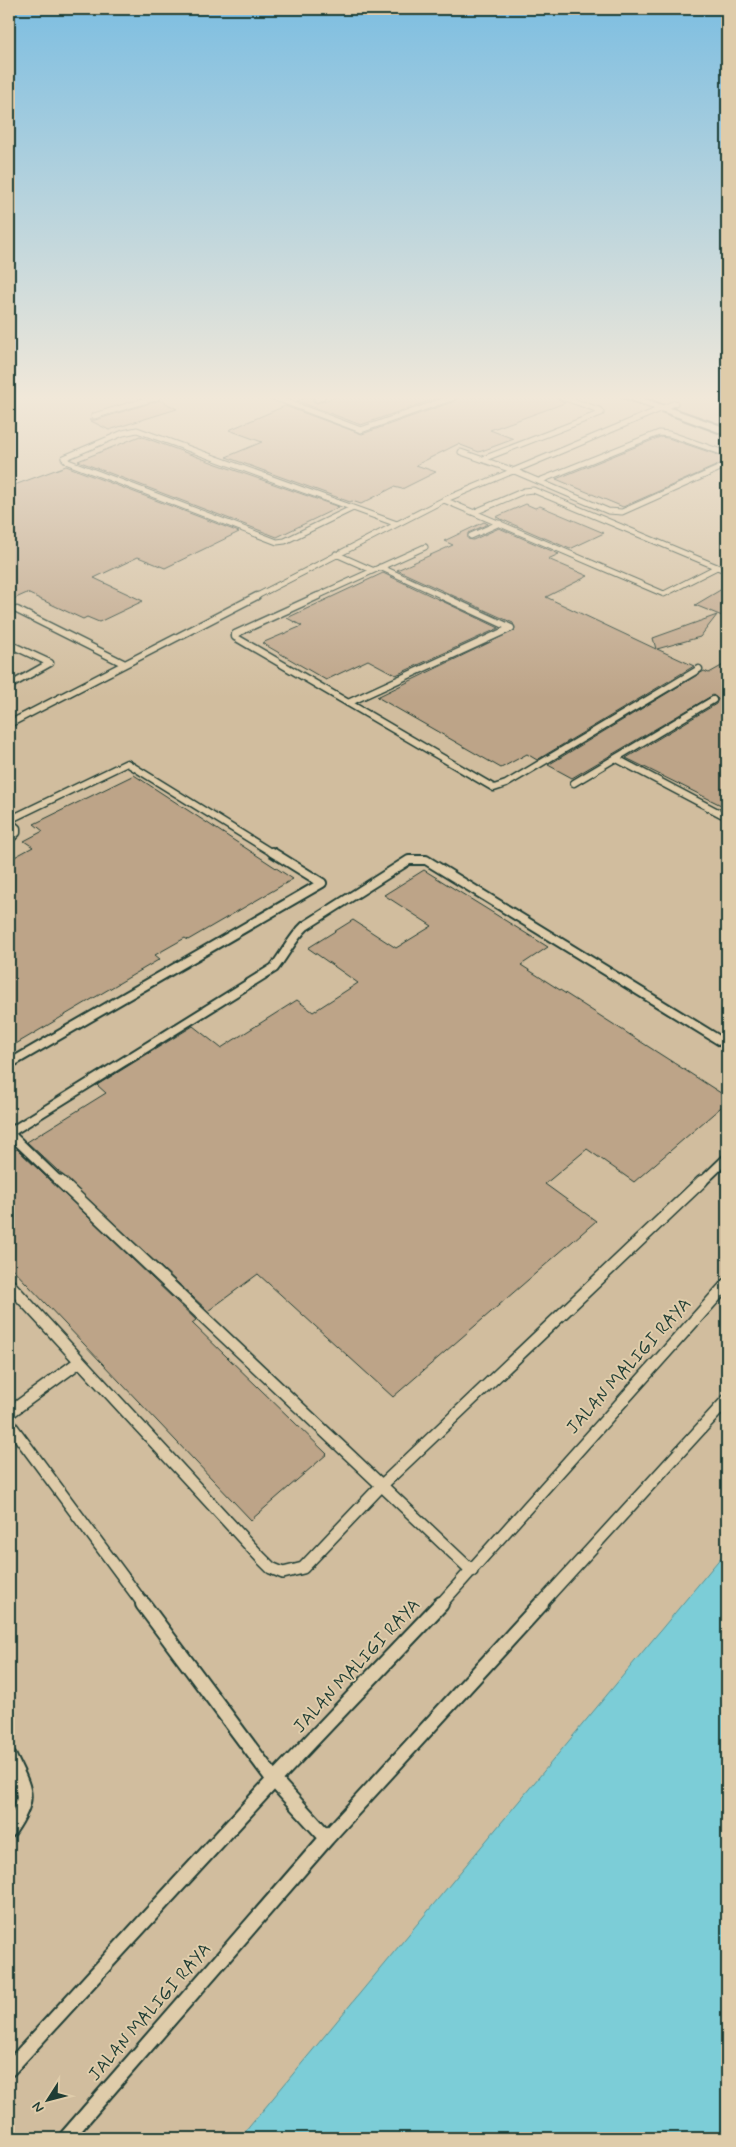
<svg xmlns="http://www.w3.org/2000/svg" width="736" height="2147" font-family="Mynerve,sans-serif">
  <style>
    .built { fill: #d1bd9e }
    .water { fill: #7ccdd7; stroke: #579396 }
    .building { fill: #bda488; stroke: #1f3d34 }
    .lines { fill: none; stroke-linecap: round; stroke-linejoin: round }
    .service-far4-casing { stroke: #1f3d34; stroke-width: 7 }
    .service-far3-casing { stroke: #1f3d34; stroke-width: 9 }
    .service-far2-casing { stroke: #1f3d34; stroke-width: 12 }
    .service-far1-casing { stroke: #1f3d34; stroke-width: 14 }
    .service-casing { stroke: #1f3d34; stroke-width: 18 }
    .tertiary-casing { stroke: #1f3d34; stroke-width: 4 }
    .service-far4 { stroke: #dfccaa; stroke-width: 5 }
    .service-far3 { stroke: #dfccaa; stroke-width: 6 }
    .service-far2 { stroke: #dfccaa; stroke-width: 8 }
    .service-far1 { stroke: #dfccaa; stroke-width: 11 }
    .service { stroke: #dfccaa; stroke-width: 14 }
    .tertiary { fill: #dfccaa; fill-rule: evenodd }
    .labels { text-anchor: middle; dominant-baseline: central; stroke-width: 4; stroke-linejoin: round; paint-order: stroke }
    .near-street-label { font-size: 18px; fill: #1f3d34; stroke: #dfccaa }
  </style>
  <rect width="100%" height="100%" fill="#dfccaa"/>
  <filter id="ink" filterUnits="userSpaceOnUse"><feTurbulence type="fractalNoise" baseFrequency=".02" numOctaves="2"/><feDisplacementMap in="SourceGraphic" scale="10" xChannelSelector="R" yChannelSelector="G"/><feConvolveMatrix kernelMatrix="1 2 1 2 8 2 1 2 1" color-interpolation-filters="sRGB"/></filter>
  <g filter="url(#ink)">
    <path class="built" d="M 9,397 L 727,397 L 727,2138 L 9,2138 Z"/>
    <path class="water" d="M 727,1550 L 727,2138 L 240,2138 Z"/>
    <path class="building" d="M 307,397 L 313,398 L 313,401 L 317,403 L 335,397 L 440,397 L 361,425 L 297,401 Z
      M 458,397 L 558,397 L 559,400 L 565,403 L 490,430 L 514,439 L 479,452 L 458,444 L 416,465 L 436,472 L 402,489 L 394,487 L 361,504 L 352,501 L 350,502 L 226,457 L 262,442 L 229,430 L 285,406 L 362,434 L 455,401 Z
      M 160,400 L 177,409 L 109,430 L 89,420 L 95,420 Z
      M 140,436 L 214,463 L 339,507 L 277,537 L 78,461 Z
      M 660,437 L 668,438 L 727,458 L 727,461 L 623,507 L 556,479 Z
      M 66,466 L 239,532 L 165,568 L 138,557 L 94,578 L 143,601 L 99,622 L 87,617 L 83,619 L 27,593 L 9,601 L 9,487 Z
      M 526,504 L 535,508 L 540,506 L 604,533 L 570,549 L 496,517 Z
      M 484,522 L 488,524 L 468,533 L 468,539 L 473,540 L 499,528 L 559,554 L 548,559 L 588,576 L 546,597 L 656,649 L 653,638 L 717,615 L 700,637 L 657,649 L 694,666 L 537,760 L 527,754 L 501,768 L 377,697 L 515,630 L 513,623 L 397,570 L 453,545 L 444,541 Z
      M 383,573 L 499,628 L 396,675 L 368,660 L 326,680 L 262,643 L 302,626 L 287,618 Z
      M 727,586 L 727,618 L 695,605 Z
      M 727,663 L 727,808 L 626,758 L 716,704 L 718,699 L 713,695 L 572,778 L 548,765 L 704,671 L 709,673 Z
      M 134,775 L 293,879 L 188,940 L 185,938 L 155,955 L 160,959 L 9,1048 L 9,860 L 33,847 L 24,841 L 43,831 L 34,824 Z
      M 424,870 L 548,947 L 521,965 L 727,1097 L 727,1102 L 634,1182 L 587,1149 L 545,1184 L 596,1221 L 393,1397 L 258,1274 L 208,1311 L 27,1142 L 106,1093 L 97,1085 L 193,1026 L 221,1048 L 297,1000 L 313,1012 L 358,983 L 308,948 L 353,920 L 396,948 L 432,926 L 384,895 Z
      M 17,1149 L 196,1320 L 192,1323 L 327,1454 L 251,1520 L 9,1265 L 9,1153 Z"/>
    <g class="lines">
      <g class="service-far4-casing">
        <path id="service-far4" d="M 273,397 L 361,430 L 454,397
          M 721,397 L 727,399
          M 317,399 L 322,397
          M 94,416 L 157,397
          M 725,419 L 727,418
          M 137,430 L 353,508 L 285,541 L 277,542 L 68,462 L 64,458 L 123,433 Z
          M 461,452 L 512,470 L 608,511 L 622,512 L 727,465
          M 483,459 L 601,413 L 599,410 L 562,397
          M 539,481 L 659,433 L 669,434 L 727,454
          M 444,500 L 664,594 L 717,567 L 533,490 L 524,491 L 475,512
          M 353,508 L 397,524
          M 471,536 L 500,523
          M 336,554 L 372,570
          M 380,567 L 445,597
          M 717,567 L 727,571
          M 255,597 L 444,500 L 675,403
          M 315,597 L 425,547"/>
      </g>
      <g class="service-far3-casing">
        <path id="service-far3" d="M 318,596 L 235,634 L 235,637 L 494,788 L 506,784 L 699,669
          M 17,610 L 125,664
          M 9,644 L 50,663
          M 9,686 L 50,663
          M 348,703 L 511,628 L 442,596
          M 9,724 L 257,596
          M 617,759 L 727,817
          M 574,783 L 713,700
          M 9,820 L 127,763 L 274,854
          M 9,821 L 17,828 L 17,833 L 9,841"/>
      </g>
      <g class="service-far2-casing">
        <path id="service-far2" d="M 9,1064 L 322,883 L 272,852
          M 9,1133 L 274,968 C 285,954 293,937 305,926 L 409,860 L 426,860 L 727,1045
          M 9,1133 L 61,1183
          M 701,1183 L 727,1158"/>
      </g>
      <g class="service-far1-casing">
        <path id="service-far1" d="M 60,1181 L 472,1571
          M 9,1284 L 261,1558 L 271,1568 L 283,1573 L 303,1568 L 382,1485 L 702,1181
          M 9,1413 L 79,1362
          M 9,1423 L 144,1605
          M 440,1605 L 727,1284
          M 540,1605 L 727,1400"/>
      </g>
      <g class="service-casing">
        <path id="service" d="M 143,1604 L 274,1780 L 327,1838
          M 9,1757 C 25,1791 32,1797 9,1830
          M 9,2069 L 274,1780 L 441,1604
          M 66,2138 L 327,1838 L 541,1604"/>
      </g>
      <g class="tertiary-casing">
        <path id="tertiary" d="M 623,397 L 639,397 L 727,428 L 727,435 Z"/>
      </g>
      <use href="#service-far4" class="service-far4"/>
      <use href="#service-far3" class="service-far3"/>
      <use href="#service-far2" class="service-far2"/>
      <use href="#service-far1" class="service-far1"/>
      <use href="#service" class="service"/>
      <use href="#tertiary" class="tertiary"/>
    </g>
  </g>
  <linearGradient id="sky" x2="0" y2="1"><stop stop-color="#7dbee1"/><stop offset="0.57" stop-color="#f1e8d9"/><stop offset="1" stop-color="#f1e8d9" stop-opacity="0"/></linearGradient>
  <rect width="736" height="698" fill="url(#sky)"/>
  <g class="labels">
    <g class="near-street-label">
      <text transform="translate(629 1366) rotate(-48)">JALAN MALIGI RAYA</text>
      <text transform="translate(357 1666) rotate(-47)">JALAN MALIGI RAYA</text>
      <text transform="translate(150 2012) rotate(-49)">JALAN MALIGI RAYA</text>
    </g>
  </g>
  <rect width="736" height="2147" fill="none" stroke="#dfccaa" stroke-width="30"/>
  <rect x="15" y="15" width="706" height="2117" fill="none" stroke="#1f3d34" stroke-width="2" filter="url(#ink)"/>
  <g transform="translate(48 2100) rotate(234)" stroke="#dfccaa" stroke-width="4" paint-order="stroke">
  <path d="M0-4L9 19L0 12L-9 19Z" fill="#1f3d34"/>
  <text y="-8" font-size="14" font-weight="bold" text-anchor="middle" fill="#1f3d34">N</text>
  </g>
</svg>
